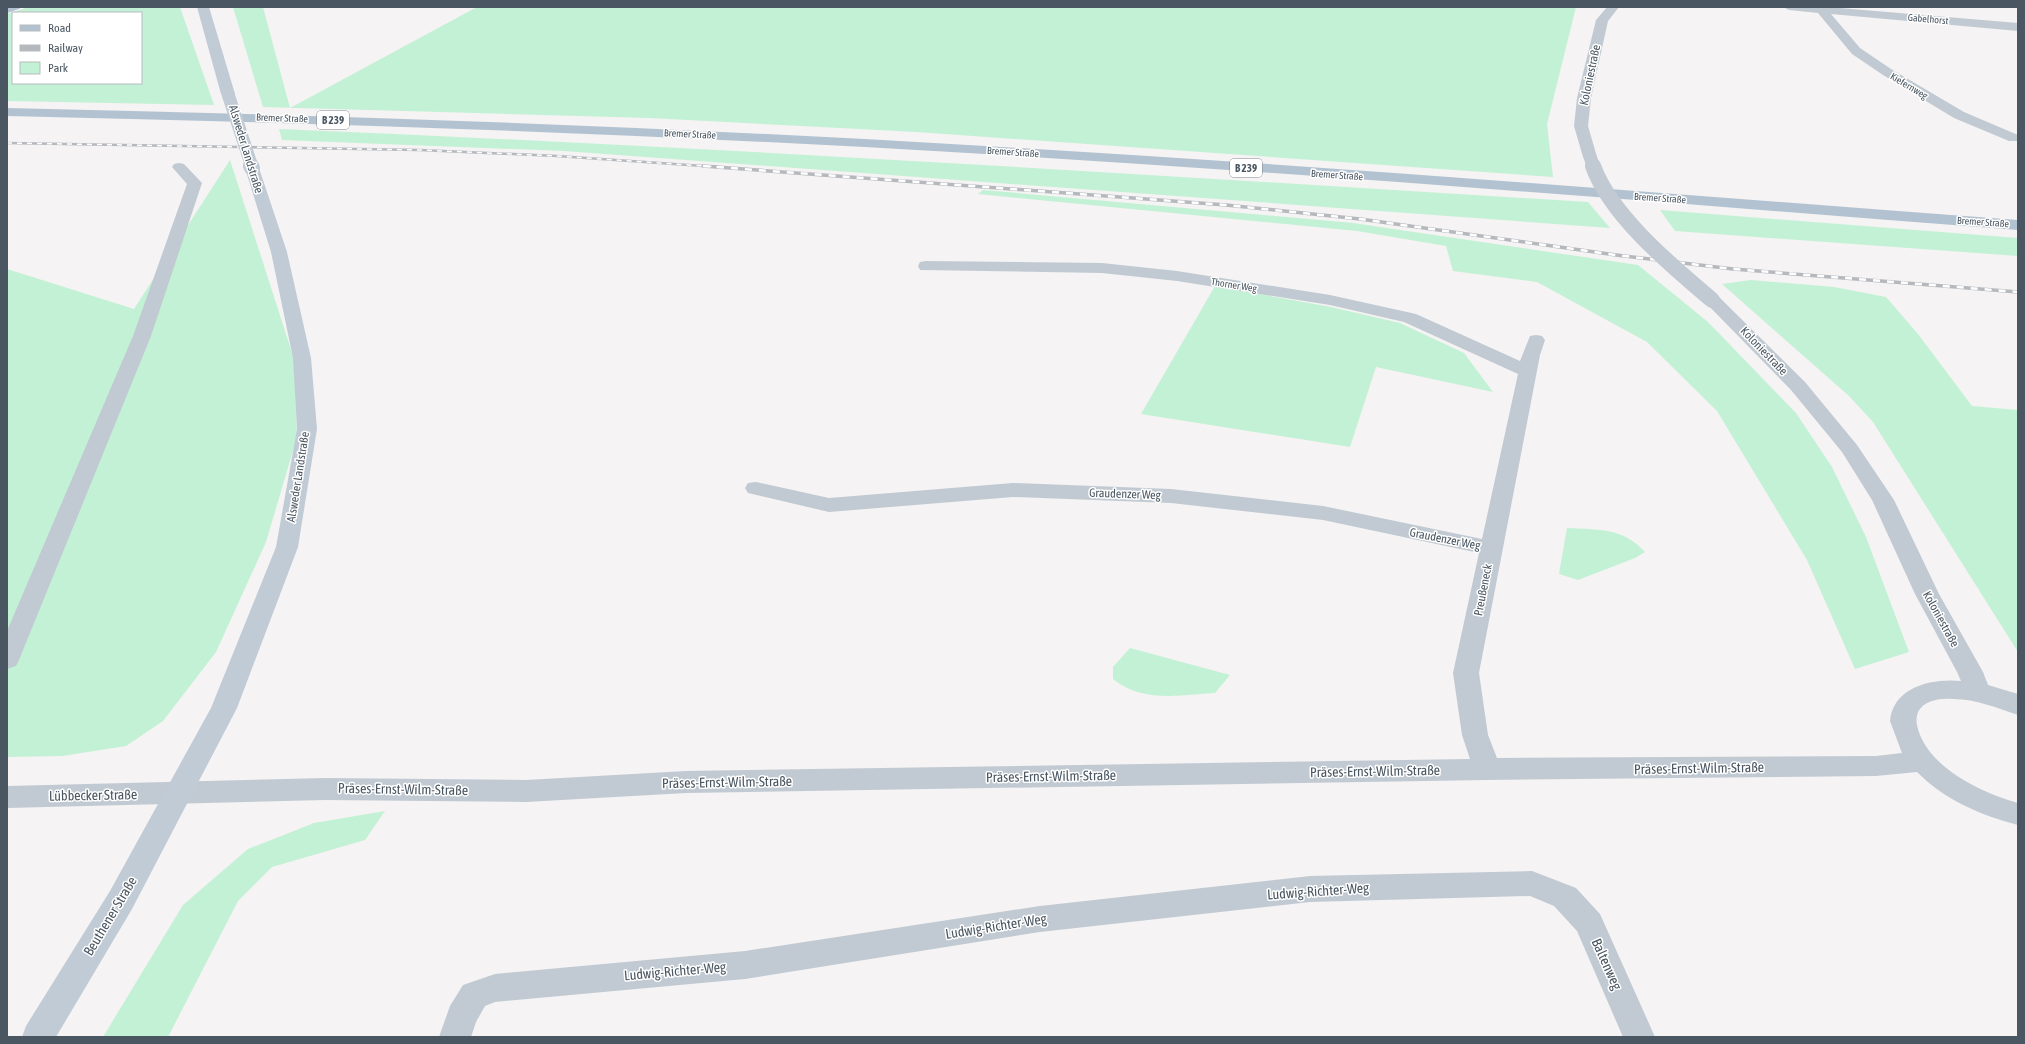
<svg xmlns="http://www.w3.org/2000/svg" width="2025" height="1044" font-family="'Asap Condensed',sans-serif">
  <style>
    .green { fill: #c3f1d5; fill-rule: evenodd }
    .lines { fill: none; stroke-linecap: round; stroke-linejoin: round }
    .minor { fill: #c1cad2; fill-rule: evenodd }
    .secondary { fill: #c1cbd6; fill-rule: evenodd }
    .primary { fill: #b3c2d1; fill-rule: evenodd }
    .rail-far1-casing { stroke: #b5b8bd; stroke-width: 2.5 }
    .rail-casing { stroke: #b5b8bd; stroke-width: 3.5 }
    .rail-far1 { stroke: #fff; stroke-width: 1.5; stroke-dasharray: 5; stroke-linecap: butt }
    .rail { stroke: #fff; stroke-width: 2.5; stroke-dasharray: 7; stroke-linecap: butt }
    .minor-bridge-far1 { stroke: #c1cad2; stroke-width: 13 }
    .minor-bridge { stroke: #c1cad2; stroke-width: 16 }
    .secondary-bridge-far1 { stroke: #c1cbd6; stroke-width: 13 }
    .secondary-bridge { stroke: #c1cbd6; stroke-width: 16 }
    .labels { text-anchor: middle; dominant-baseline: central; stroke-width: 3; stroke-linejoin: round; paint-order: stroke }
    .far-street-label { font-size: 10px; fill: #4a5661; stroke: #fff }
    .shield { fill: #fff; stroke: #808990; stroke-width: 1 }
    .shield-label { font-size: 11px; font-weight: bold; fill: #4a5661 }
    .street-label { font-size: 12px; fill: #4a5661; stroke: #fff }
    .near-street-label { font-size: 14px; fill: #4a5661; stroke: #fff }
  </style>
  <rect width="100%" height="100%" fill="#f5f3f3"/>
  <path class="green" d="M 29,7 L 180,7 L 214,105 L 7,101 L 7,14 ZM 13,13 L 141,13 L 141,83 L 13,83 Z
    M 233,7 L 263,7 L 290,108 L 477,7 L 1576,7 L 1547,124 L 1553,177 L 917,132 L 649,118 L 263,107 Z
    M 279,129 C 716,147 1152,175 1588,202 L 1610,228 L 564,151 L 282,140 Z
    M 230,160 L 294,359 L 297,437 L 266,542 L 216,652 L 163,721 L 126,746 L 62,756 L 7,757 L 7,269 L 134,309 Z
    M 983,190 L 1353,223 L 1638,265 L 1708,322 L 1796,413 L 1832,467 L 1866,537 L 1909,652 L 1855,669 L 1807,560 L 1717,411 L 1647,342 L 1537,282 L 1453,271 L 1446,246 L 1357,231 L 978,194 Z
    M 1660,210 L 2018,238 L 2018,256 L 1675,231 Z
    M 1751,280 L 1834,287 L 1886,297 L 1918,334 L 1972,406 L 2018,410 L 2018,652 L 1873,422 L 1849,396 L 1722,284 Z
    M 1215,286 L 1331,307 L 1400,323 L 1464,353 L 1493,392 L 1376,367 L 1350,447 L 1141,414 Z
    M 1567,528 C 1599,530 1622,527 1645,552 L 1635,558 L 1578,580 L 1559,574 Z
    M 1130,648 L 1230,675 L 1215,693 C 1181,695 1141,703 1113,679 L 1113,667 Z
    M 385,811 L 365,840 L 272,867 L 238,901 L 168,1037 L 103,1037 L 183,905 L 248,849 L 314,823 Z"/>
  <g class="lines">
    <path class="minor" d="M 1607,7 L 1619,7 L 1608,21 L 1591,98 L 1588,126 L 1597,157 L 1595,160 L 1585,160 L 1583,157 L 1574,126 L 1577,98 L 1596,20 Z
      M 1783,7 L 1828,7 L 2018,23 L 2018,31 L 1831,14 L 1860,48 L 1891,69 L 1964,112 L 2018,135 L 2018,141 L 2009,141 L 1954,118 L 1883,75 L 1852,54 L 1818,13 L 1789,10 Z
      M 179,163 L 184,164 L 202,183 L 151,336 L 19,660 L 16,666 L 7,669 L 7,631 L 133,336 L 187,184 L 172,167 L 174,164 Z
      M 926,261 L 1102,263 L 1177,271 L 1330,295 L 1416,314 L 1520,361 L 1530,336 L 1536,335 L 1542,336 L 1545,340 L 1540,355 L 1479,673 L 1488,735 L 1497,758 L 1876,756 L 1902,753 L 1890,721 C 1893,687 1932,678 1961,681 L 1957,672 L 1915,594 L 1872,500 L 1842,452 L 1791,390 L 1703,300 L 1706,296 L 1712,295 L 1718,296 L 1805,382 L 1857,445 L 1894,500 L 1939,594 L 1983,672 L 1988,685 L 2018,694 L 2018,715 C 1996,708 1977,699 1953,699 C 1941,698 1924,700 1918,712 C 1915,721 1917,727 1920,735 C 1935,771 1983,793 2018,803 L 2018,825 C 1980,815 1945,800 1917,772 L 1876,776 L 1487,780 L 686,793 L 526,802 L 325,800 L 7,808 L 7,786 L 325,778 L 526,780 L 686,771 L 1470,759 L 1462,735 L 1453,673 L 1479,553 L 1323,520 L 1171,503 L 1013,497 L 829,512 L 748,493 L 745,488 L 748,483 L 756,482 L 829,498 L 1013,483 L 1171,489 L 1323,506 L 1482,539 L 1518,374 L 1404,322 L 1330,305 L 1177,281 L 1102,273 L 920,270 L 918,266 L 920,262 Z
      M 1532,871 L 1576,888 L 1600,914 L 1655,1037 L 1623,1037 L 1577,931 L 1554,906 L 1530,896 L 1310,902 L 1040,932 L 745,979 L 495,1002 L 485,1006 L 476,1022 L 471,1037 L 439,1037 L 450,1006 L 463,985 L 495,974 L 745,951 L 1040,906 L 1310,876 Z"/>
    <path class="secondary" d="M 197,7 L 209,7 L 235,94 L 233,97 L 228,98 L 221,94 Z
      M 252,164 L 257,165 L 259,168 L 287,252 L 311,358 L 317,429 L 298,547 L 237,708 L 132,909 L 56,1037 L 22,1037 L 26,1026 L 110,891 L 211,708 L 276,547 L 297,429 L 293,358 L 271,252 L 245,168 L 247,165 Z"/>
    <path class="primary" d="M 7,7 L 21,7 L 19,9 L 7,13 Z
      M 7,108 C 328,115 648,126 968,145 C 1318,165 1668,194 2018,220 L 2018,230 C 1668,203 1318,174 968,153 C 648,134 328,123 7,116 Z"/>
    <g class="rail-far1-casing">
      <path id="rail-far1" d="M 7,143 L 420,150 L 557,156 L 718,167"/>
    </g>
    <g class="rail-casing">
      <path id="rail" d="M 703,166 L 1226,205 L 1360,219 L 1616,255 L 1733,269 L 2018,292"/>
    </g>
    <use href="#rail-far1" class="rail-far1"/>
    <use href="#rail" class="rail"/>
    <path class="minor-bridge-far1" d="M 1590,157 L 1594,167"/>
    <path class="minor-bridge" d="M 1593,166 C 1611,216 1672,266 1712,300"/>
    <path class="secondary-bridge-far1" d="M 228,94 L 252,167"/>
    <path class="secondary-bridge" d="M 251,166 L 252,168"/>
  </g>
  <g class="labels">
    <g class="far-street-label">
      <text transform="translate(1928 19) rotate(5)">Gabelhorst</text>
      <text transform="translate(1909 86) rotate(31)">Kiefernweg</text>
      <text transform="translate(282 118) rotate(2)">Bremer Straße</text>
      <text transform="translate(690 134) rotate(3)">Bremer Straße</text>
      <text transform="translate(1013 152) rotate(4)">Bremer Straße</text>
      <text transform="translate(1337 175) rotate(4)">Bremer Straße</text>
      <text transform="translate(1660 198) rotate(4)">Bremer Straße</text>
      <text transform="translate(1983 222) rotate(4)">Bremer Straße</text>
      <text transform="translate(1234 285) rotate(9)">Thorner Weg</text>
    </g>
    <g class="shield">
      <rect x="317" y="111" width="32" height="18" rx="3"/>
      <rect x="1230" y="159" width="32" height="18" rx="3"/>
    </g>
    <g class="shield-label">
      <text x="333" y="120">B 239</text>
      <text x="1246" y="168">B 239</text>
    </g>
    <g class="street-label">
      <text transform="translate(1590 75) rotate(-78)">Koloniestraße</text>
      <text transform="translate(246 149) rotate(73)">Alsweder Landstraße</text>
      <text transform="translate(1764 351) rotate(46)">Koloniestraße</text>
      <text transform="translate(298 477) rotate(-81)">Alsweder Landstraße</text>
      <text transform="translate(1125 494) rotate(2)">Graudenzer Weg</text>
      <text transform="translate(1445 539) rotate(11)">Graudenzer Weg</text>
      <text transform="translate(1483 590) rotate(-79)">Preußeneck</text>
      <text transform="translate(1941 619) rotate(61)">Koloniestraße</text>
    </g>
    <g class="near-street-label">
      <text transform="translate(1699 768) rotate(-1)">Präses-Ernst-Wilm-Straße</text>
      <text transform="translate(1375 771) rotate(-1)">Präses-Ernst-Wilm-Straße</text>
      <text transform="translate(1051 776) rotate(-1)">Präses-Ernst-Wilm-Straße</text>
      <text transform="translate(727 782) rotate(-1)">Präses-Ernst-Wilm-Straße</text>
      <text transform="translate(403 789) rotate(1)">Präses-Ernst-Wilm-Straße</text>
      <text transform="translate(93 795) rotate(-1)">Lübbecker Straße</text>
      <text transform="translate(1318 891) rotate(-4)">Ludwig-Richter-Weg</text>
      <text transform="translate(110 916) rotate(-59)">Beuthener Straße</text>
      <text transform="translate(996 926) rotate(-9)">Ludwig-Richter-Weg</text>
      <text transform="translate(1607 964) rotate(66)">Baltenweg</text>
      <text transform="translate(675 971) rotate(-5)">Ludwig-Richter-Weg</text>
    </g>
  </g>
  <rect width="2025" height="1044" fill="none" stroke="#4a5661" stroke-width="16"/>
  <rect x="12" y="12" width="130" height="72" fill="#ffffff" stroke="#b7bbc0"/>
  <rect x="20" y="25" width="20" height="6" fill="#b3c2d1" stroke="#b7bbc0"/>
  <text x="48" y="32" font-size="12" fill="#4a5661">Road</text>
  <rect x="20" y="45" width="20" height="6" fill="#b5b8bd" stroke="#b7bbc0"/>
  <text x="48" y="52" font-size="12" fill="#4a5661">Railway</text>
  <rect x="20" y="62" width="20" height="12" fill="#c3f1d5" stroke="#b7bbc0"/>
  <text x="48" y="72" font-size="12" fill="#4a5661">Park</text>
</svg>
